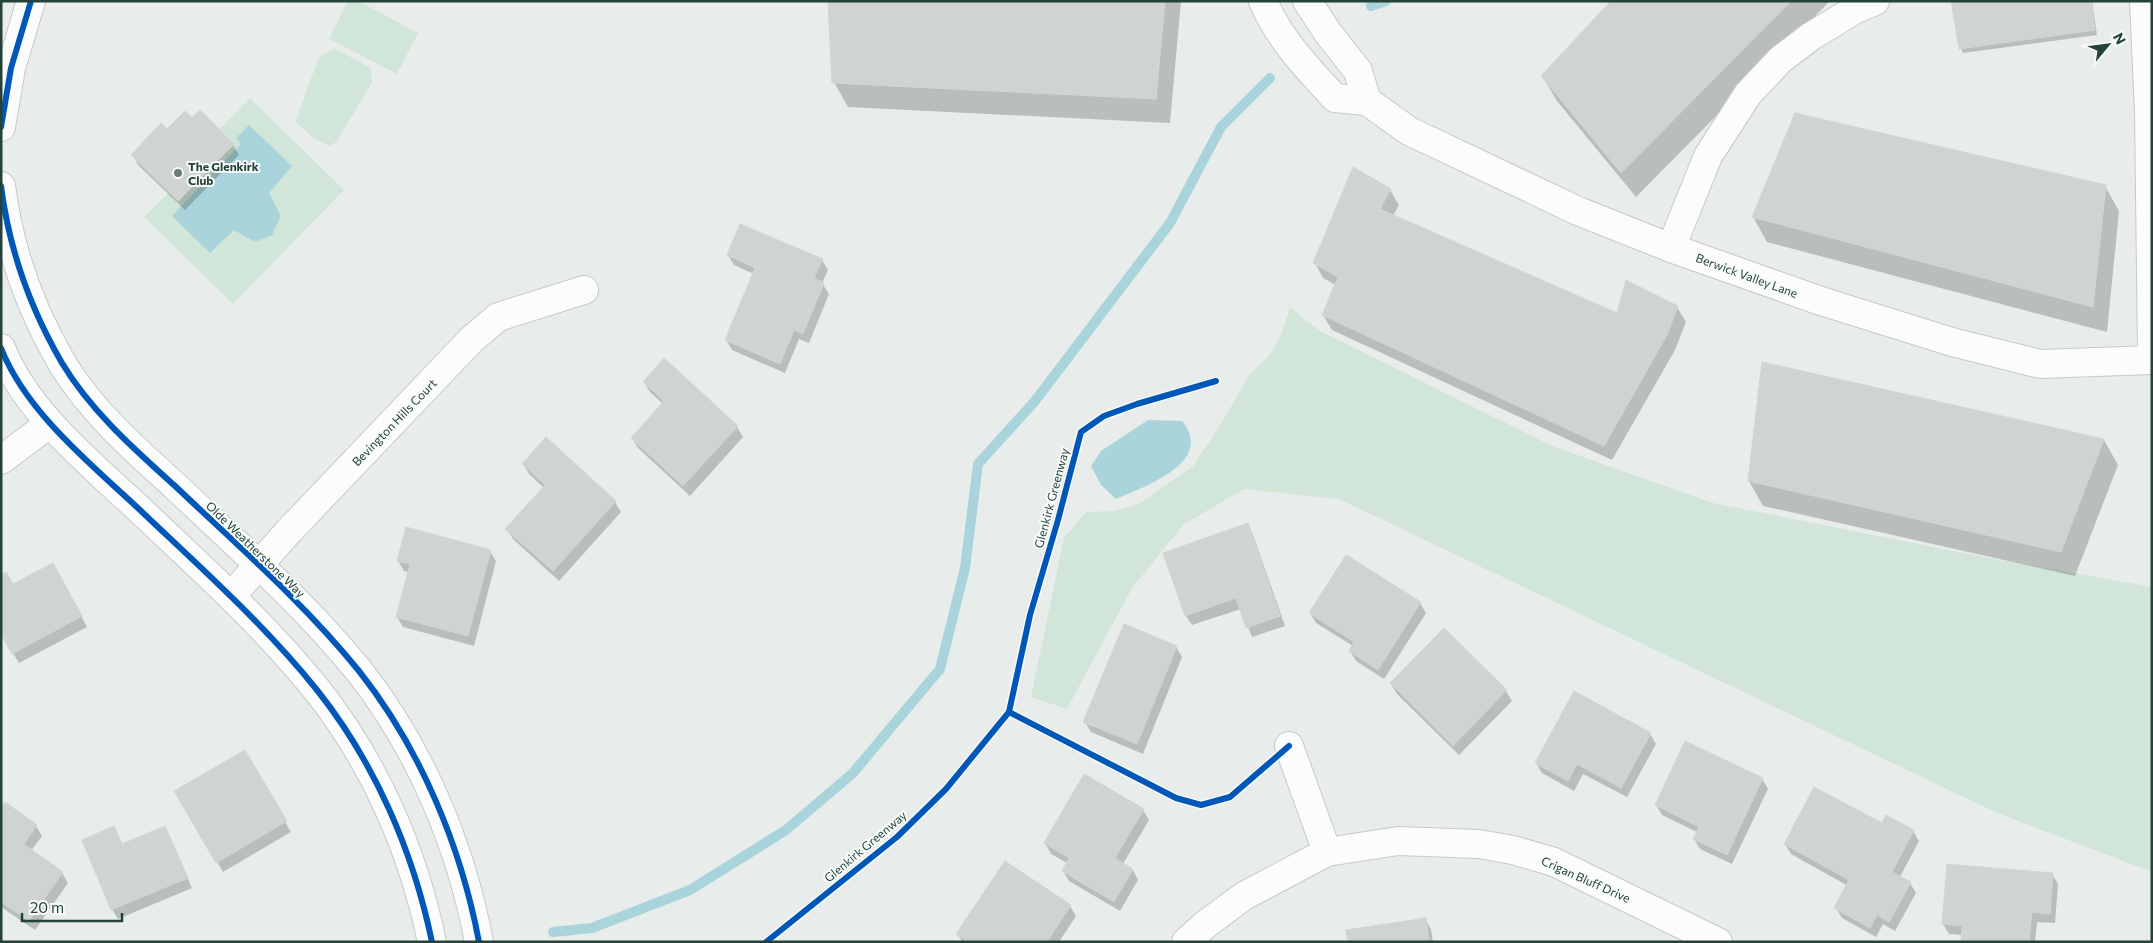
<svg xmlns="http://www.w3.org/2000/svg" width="2153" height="943" font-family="Commissioner,sans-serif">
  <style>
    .green { fill: #d1e6d8 }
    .water { fill: #a9d4db }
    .shadow { fill: #0003 }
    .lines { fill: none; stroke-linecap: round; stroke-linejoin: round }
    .stream { stroke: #a9d4db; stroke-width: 10 }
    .building { fill: #cfd4d2; stroke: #d1d6d4 }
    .street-casing { stroke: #c5cac8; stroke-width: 30 }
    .street { stroke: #fcfcfc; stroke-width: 28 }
    .cycleway-casing { stroke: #f7fbf9; stroke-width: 9 }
    .cycleway { stroke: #0057b8; stroke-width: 6 }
    .poi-dot { fill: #697e78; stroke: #f7fbf9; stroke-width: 2 }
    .labels { text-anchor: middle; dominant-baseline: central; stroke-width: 4; stroke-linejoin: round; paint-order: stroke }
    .poi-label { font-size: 12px; font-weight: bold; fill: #24423a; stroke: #f7fbf9; text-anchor: start }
    .street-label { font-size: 12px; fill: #24423a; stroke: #f7fbf9 }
  </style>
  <rect width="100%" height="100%" fill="#e8edeb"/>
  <path class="green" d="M 348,1 L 358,1 L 418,33 L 397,74 L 329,39 Z
    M 334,48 L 371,68 L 372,83 L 336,142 L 330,146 L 315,139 L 295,122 L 319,57 Z
    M 250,98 L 344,190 L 233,304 L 144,217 L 169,192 L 179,201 L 234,144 L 220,129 Z
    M 1290,307 L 1320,331 L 1552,446 L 1713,503 L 1984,557 L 2152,587 L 2152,872 L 1997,813 L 1339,499 L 1244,489 L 1183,525 L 1132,588 L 1067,709 L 1031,697 L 1064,538 L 1086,512 L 1114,511 L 1139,504 L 1193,466 L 1216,432 L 1251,373 L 1269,356 L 1280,338 Z"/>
  <path class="water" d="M 249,125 L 292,166 L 269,193 L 281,216 L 272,235 L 255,242 L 234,230 L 210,253 L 172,216 L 241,144 L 236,138 Z
    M 1148,420 L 1182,421 C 1216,462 1144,487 1116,499 L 1101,485 L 1091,466 L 1101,451 Z"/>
  <path class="shadow" d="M 829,1 L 1181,1 L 1170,123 L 848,107 L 834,82 Z
    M 1612,1 L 1830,1 L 1636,197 L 1557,101 L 1542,76 Z
    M 1952,1 L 2092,1 L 2097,35 L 1963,53 L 1961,48 Z
    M 192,120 L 233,145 L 239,155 L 185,210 L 138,165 L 133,155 L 167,131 Z
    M 1353,169 L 1390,190 L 1399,205 L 1393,216 L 1618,315 L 1677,307 L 1686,322 L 1675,350 L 1612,460 L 1332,330 L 1323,315 L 1336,285 L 1323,278 L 1315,263 Z
    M 2105,186 L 2119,211 L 2107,332 L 1767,242 L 1753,217 Z
    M 728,255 L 822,260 L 828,270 L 822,283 L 829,294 L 809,343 L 799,339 L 785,373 L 732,350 L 726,340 L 754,274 L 734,265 Z
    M 664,360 L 737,427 L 743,437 L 690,496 L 638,448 L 632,438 L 663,404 L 650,392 L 644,382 Z
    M 546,439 L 615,502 L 621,512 L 559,581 L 513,539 L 507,529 L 544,488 L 529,474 L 523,464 Z
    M 2104,440 L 2118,465 L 2075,576 L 1763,506 L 1749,481 Z
    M 1248,525 L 1253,535 L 1285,626 L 1252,637 L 1241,609 L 1192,625 L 1186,616 Z
    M 490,551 L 496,561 L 474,646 L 403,627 L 397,617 L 409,572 L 404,571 L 398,561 Z
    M 58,574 L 87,627 L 19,663 L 13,653 L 13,586 Z
    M 1420,603 L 1426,613 L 1384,679 L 1356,661 L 1350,651 L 1353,646 L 1316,623 L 1310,613 Z
    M 1176,647 L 1182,657 L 1143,754 L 1091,732 L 1085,722 Z
    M 1391,684 L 1506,691 L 1512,701 L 1459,755 L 1397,694 Z
    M 1650,734 L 1656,744 L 1627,797 L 1583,774 L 1574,791 L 1542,773 L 1536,763 Z
    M 244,751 L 291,832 L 223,872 L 176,792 Z
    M 1762,779 L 1768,789 L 1732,864 L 1700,849 L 1694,839 L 1697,832 L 1662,815 L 1656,805 Z
    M 1,810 L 36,826 L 42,836 L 31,851 L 62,873 L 68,883 L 35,930 L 1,907 Z
    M 1143,810 L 1149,820 L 1123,864 L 1133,870 L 1138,880 L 1120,911 L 1069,881 L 1063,871 L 1067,863 L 1051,854 L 1045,843 Z
    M 1887,817 L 1913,831 L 1919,841 L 1900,877 L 1910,883 L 1916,893 L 1895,931 L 1883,924 L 1876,937 L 1842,918 L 1836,908 L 1848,886 L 1791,854 L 1785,844 L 1883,825 Z
    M 165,828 L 192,888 L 118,919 L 112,909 L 122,845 Z
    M 1005,863 L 1070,906 L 1076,916 L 1059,942 L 962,942 L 958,934 Z
    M 2052,874 L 2058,884 L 2055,923 L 2037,922 L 2035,942 L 1962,942 L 1963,935 L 1949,934 L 1943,924 Z
    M 1425,919 L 1431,929 L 1433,942 L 1349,942 Z"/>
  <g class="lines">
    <path class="stream" d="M 1371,6 L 1386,1
      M 553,932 L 592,928 L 690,890 L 786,830 L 853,773 L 940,669 L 965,568 L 978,464 L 1035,401 L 1170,223 L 1221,127 L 1270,78"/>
  </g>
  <path class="building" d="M 828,1 L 1165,1 L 1156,99 L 832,83 Z
    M 1611,1 L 1791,1 L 1621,173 L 1541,76 Z
    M 1951,1 L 2091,1 L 2095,30 L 1959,49 Z
    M 200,110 L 234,144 L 178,201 L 131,155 L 161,123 L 167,129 L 185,111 L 192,118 Z
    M 1795,113 L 2106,185 L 2093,307 L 1752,217 Z
    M 1353,167 L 1391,189 L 1380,209 L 1617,313 L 1626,280 L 1678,306 L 1667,335 L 1604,446 L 1322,315 L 1338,277 L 1313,263 Z
    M 740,224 L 823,259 L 814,278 L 824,283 L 803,334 L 794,330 L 780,364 L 725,340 L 755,268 L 727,255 Z
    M 664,358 L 738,426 L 683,486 L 631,438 L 664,401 L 643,382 Z
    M 1762,362 L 2104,439 L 2061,552 L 1748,481 Z
    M 546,437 L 616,501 L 553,571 L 505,529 L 545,485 L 522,464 Z
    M 1248,523 L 1280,616 L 1246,628 L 1236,598 L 1185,616 L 1163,553 Z
    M 406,527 L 491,550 L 468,636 L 396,617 L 410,564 L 397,561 Z
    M 1346,555 L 1421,602 L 1378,670 L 1349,651 L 1354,642 L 1309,613 Z
    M 53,563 L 82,616 L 12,654 L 1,634 L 1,575 L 6,572 L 13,584 Z
    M 1124,624 L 1177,646 L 1137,744 L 1083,722 Z
    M 1444,628 L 1507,690 L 1453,746 L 1390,683 Z
    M 1574,691 L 1651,733 L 1621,788 L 1577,764 L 1568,781 L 1535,763 Z
    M 1685,741 L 1763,778 L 1727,855 L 1693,839 L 1699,827 L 1655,805 Z
    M 245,750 L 287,821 L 216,863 L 174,791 Z
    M 1084,774 L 1144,809 L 1115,858 L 1133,869 L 1114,902 L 1062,871 L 1069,858 L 1044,843 Z
    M 1814,787 L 1882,823 L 1886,815 L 1914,830 L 1892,872 L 1911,882 L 1889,922 L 1877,915 L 1870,928 L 1834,908 L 1849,880 L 1784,844 Z
    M 5,802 L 37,825 L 24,844 L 63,872 L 29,921 L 1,902 L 1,808 Z
    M 114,826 L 122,844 L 165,826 L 188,878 L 111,910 L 82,840 Z
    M 1005,861 L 1071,905 L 1047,942 L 968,942 L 956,934 Z
    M 1947,864 L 2053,873 L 2050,914 L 2032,912 L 2029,942 L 1961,942 L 1962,926 L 1942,924 Z
    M 1426,918 L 1429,942 L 1348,942 L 1346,930 Z"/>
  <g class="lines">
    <g class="street-casing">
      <path id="street" d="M 1263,1 C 1279,39 1308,69 1335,98 L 1367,101 L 1409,131 L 1578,211 L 1671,248 L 1821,301 L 1952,342 L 2040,364 L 2152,360
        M 1307,1 L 1328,33 L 1358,71 L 1367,101
        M 2144,1 L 2149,112 L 2152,354
        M 1,127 L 11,68 L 31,1
        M 1,186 C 9,249 30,308 62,363 C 90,410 134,449 174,485 C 237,545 304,603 359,671 C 420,748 461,846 479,942
        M 1671,248 L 1708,156 L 1748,94 L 1780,60 L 1810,37 L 1856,9 L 1875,1
        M 1,348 C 26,412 91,464 140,510 C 201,568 264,624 317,690 C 375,763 413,851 432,942
        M 1,460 L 49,424
        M 231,596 L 289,531 L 471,340 L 498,317 L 584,290
        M 1289,746 L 1327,852
        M 1186,942 L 1206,924 L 1244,896 L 1327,852 L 1398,841 L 1479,844 L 1513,850 L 1554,862 L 1718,942"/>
    </g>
    <use href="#street" class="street"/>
    <g class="cycleway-casing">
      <path id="cycleway" d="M 1,127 L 11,68 L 31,1
        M 1,186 C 9,249 30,308 62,363 C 90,410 134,449 174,485 C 237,545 304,603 359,671 C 420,748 461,846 479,942
        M 1,348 C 26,412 91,464 140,510 C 201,568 264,624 317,690 C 375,763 413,851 432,942
        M 1009,712 L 1176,798 L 1201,805 L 1230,797 L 1289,746
        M 766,942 L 897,837 L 946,789 L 1009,712 L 1030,615 L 1058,520 L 1081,432 L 1104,416 L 1137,404 L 1216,381"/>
    </g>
    <use href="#cycleway" class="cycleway"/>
  </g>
  <circle class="poi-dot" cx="178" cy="173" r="5"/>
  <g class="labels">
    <g class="poi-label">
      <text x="188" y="166">The Glenkirk<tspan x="188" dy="14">Club</tspan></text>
    </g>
    <g class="street-label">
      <text transform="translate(1747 275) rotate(20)">Berwick Valley Lane</text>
      <text transform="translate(394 422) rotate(-46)">Bevington Hills Court</text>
      <text transform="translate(1051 498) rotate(-75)">Glenkirk Greenway</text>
      <text transform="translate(256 549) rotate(44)">Olde Weatherstone Way</text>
      <text transform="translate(865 846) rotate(-40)">Glenkirk Greenway</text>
      <text transform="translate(1586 879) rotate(24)">Crigan Bluff Drive</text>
    </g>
  </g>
  <rect width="2153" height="943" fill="none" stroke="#24423a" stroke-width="5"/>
  <g transform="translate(2108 45) rotate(61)" stroke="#f7fbf9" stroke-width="4" paint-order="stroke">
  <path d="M0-4L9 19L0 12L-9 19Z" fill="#24423a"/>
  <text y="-8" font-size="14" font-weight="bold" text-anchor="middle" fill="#24423a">N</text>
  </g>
  <path d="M22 913v8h100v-8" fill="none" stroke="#24423a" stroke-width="2.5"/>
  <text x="30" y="913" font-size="15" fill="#24423a" stroke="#f7fbf9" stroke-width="4" paint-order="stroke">20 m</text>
</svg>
